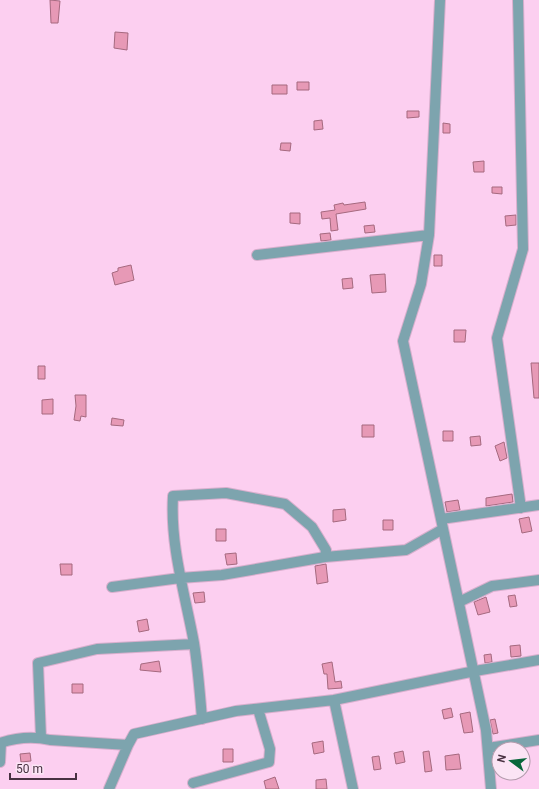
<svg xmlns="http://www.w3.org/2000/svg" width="539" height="789" font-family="Roboto,sans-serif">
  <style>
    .building { fill: #e799b6; stroke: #a5697f }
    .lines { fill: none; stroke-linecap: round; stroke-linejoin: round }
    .minor-casing { stroke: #d8afcd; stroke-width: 12 }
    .minor { stroke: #7da4ae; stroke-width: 10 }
  </style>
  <rect width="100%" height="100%" fill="#fccff0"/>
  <path class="building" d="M 50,0 L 60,1 L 58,23 L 51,23 Z
    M 115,32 L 128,33 L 127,50 L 114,48 Z
    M 297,82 L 309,82 L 309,90 L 297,90 Z
    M 272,85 L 287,85 L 287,94 L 272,94 Z
    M 407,111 L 419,111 L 419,117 L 407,118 Z
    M 322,120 L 323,129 L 314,130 L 314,121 Z
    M 443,123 L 450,124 L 450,133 L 443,133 Z
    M 281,143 L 291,143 L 290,151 L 280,150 Z
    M 484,161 L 484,172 L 474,172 L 473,162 Z
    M 492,187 L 502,187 L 502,194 L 492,193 Z
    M 365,202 L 366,209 L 336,214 L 338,230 L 331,231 L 330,218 L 322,219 L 321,212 L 335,210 L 334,205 L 343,203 L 344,205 Z
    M 290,213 L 300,213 L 300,224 L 290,223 Z
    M 516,215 L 516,225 L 506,226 L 505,216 Z
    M 374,225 L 375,232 L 365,233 L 364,226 Z
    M 330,233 L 331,240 L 321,241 L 320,234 Z
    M 434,255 L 442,255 L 442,266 L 434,266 Z
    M 131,265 L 134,280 L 115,285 L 112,273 L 118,271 L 118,268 Z
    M 385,274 L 386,292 L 372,293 L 370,275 Z
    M 352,278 L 353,288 L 343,289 L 342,279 Z
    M 454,330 L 466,330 L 465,342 L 454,342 Z
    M 531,363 L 539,363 L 539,398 L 534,398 Z
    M 38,366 L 45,366 L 45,379 L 38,379 Z
    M 75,395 L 86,395 L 86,417 L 81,416 L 80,421 L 74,420 L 76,406 Z
    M 53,399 L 53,414 L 42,414 L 42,400 Z
    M 112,418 L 124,420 L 123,426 L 111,425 Z
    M 362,425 L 374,425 L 374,437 L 362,437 Z
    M 443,431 L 453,431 L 453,441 L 443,441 Z
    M 480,436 L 481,445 L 471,446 L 470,437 Z
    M 504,442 L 507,458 L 500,461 L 495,446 Z
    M 512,494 L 513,502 L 486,506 L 486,498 Z
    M 458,500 L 460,510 L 447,512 L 445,502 Z
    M 345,509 L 346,520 L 333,522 L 333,510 Z
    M 529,517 L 532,531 L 522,533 L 519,519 Z
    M 383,520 L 393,520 L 393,530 L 383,530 Z
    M 216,529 L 226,529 L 226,541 L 216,541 Z
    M 236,553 L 237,564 L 227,565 L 225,554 Z
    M 60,564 L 72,564 L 72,575 L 61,575 Z
    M 326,564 L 328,582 L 317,584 L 315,566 Z
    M 204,592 L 205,602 L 195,603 L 193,593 Z
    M 515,595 L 517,606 L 510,607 L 508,596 Z
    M 486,597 L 490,612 L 478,615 L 474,602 Z
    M 147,619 L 149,630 L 139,632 L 137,621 Z
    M 520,645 L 521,656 L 511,657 L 510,646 Z
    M 491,654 L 492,662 L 485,663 L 484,655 Z
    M 159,661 L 161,672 L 140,670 L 141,664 Z
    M 332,662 L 335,682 L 341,681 L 342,688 L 328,689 L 327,674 L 324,674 L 322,664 Z
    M 72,684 L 83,684 L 83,693 L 72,693 Z
    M 451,708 L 453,717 L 444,719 L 442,710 Z
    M 470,712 L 473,732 L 464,733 L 460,714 Z
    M 495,719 L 498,733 L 493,734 L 490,720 Z
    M 323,741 L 324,752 L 314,754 L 312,743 Z
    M 223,749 L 233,749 L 233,762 L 223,762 Z
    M 403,751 L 405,762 L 396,764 L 394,753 Z
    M 429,751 L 432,771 L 425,772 L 423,752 Z
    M 30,753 L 31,761 L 21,762 L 20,754 Z
    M 459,754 L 461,769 L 446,770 L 445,756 Z
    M 379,756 L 381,769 L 374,770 L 372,757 Z
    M 275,777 L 279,789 L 266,789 L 264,781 Z
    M 326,779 L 327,789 L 316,789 L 316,780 Z"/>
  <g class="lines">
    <g class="minor-casing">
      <path id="minor" d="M 440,0 L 429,235 L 421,284 L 403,341 L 486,730 L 491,789
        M 518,0 L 523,249 L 497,338 L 521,508
        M 257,255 L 429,235
        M 441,519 L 539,505
        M 112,587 L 180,578 L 222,575 L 325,557 L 406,550 L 443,529
        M 459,602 L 492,586 L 539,580
        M 334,700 L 353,789
        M 202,719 C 200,694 198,668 194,643 C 185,594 170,546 173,496 L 226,493 L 285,504 L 312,527 L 326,550 L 325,557
        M 41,738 L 38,663 L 97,649 L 194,644
        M 0,743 C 15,738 34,736 50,740 L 128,745 L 109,789
        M 128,745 L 134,734 L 236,711 L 334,700 L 475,671 L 539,660
        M 488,748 L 539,740
        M 0,762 L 1,743
        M 193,783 L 269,762 L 270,749 L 258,709"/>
    </g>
    <use href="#minor" class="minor"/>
  </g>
  <g transform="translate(511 761) rotate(285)"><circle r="19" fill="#fbe4f5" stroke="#b39cad"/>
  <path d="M0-3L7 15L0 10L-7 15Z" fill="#08673b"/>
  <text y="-6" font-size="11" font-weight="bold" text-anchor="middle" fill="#473141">N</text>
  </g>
  <path d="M10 773v6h66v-6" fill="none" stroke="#473141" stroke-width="2"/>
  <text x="16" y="773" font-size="12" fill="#473141" stroke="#fbe4f5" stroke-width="3" paint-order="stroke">50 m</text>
</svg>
